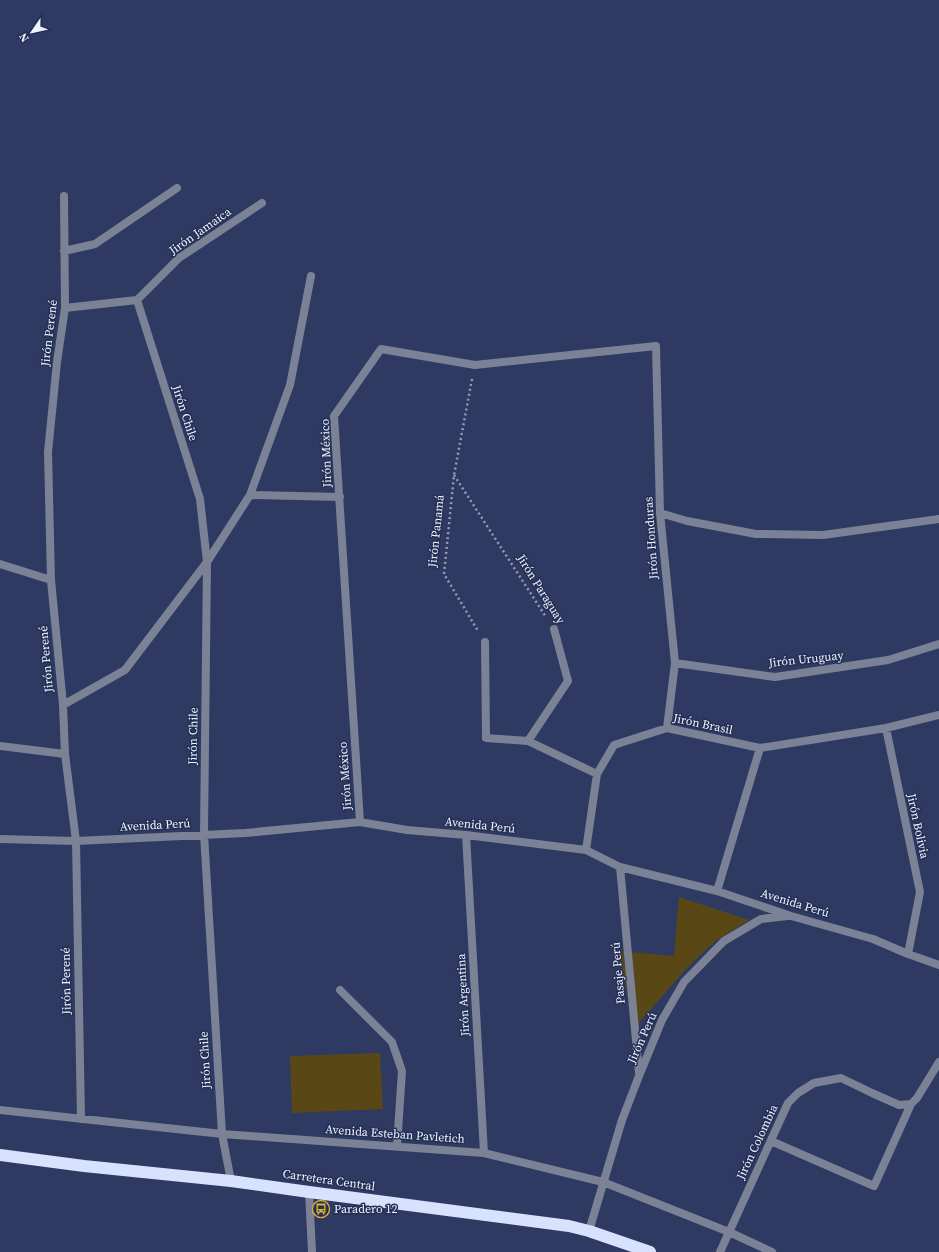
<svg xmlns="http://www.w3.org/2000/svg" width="939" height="1252" font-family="'Source Serif 4',serif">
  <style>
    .green { fill: #594816 }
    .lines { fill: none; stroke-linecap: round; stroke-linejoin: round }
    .path { stroke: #949cb4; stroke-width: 2.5; stroke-dasharray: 2 3; stroke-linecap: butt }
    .lane { stroke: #7b8296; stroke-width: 8 }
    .street { stroke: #7b8296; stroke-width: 8 }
    .highway { stroke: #d7e2ff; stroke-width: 12 }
    .labels { text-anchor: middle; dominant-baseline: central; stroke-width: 3; stroke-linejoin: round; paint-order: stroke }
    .street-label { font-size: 12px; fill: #f0f4fe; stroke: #243056 }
    .poi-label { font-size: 12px; fill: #f0f4fe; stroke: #243056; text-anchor: start }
  </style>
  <rect width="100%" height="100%" fill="#2e3a61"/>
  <path class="green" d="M 679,897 L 749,920 L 714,942 L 687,968 L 635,1027 L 618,951 L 674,956 Z
    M 380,1053 L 383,1109 L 292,1113 L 290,1056 Z"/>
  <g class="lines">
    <path class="path" d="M 472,379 L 454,475 L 444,574 L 478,631
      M 454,475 L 546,617"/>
    <path class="lane" d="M 340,990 L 392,1042 L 402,1071 L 397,1146"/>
    <path class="street" d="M 64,196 L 65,308 L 57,362 L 48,452 L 51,580 L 63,705 L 65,754 L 76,841 L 81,1119
      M 64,251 L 95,244 L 177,188
      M 137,300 L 200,499 L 207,562 L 204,834 L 222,1134 L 231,1181
      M 65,308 L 137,300 L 179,258 L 262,203
      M 250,495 L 340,497
      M 660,513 L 687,521 L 756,534 L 823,535 L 939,519
      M 0,564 L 51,580
      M 485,642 L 486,738 L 528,741 L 597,774
      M 675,663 L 775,677 L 888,660 L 939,644
      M 63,705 L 125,670 L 207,562 L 250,495 L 290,385 L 311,276
      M 886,728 L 920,892 L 908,954
      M 528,741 L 568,681 L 554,629
      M 0,746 L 65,754
      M 360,822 L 334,416 L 381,349 L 475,365 L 656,346 L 660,513 L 675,663 L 667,728
      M 466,835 L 484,1153
      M 0,839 L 76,841 L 245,833 L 360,822 L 407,830 L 466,835 L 586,850 L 620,867 L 717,891 L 791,916 L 873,939 L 908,954 L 939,965
      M 586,850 L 597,774 L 614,745 L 667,728 L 760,748 L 886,728 L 939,715
      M 620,867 L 639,1073
      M 717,891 L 760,748
      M 0,1110 L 222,1134 L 484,1153 L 603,1182 L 729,1232 L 772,1252
      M 771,1141 L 874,1186 L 911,1104
      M 309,1192 L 312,1252
      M 589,1231 L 622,1120 L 639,1076 L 662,1020 L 684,982 L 724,941 L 761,919 L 788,916
      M 720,1252 L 788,1103 L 798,1093 L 814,1083 L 841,1078 L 872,1093 L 899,1105 L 911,1104 L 917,1098 L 939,1062"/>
    <path class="highway" d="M 0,1155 L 84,1166 L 231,1181 L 309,1192 L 569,1226 L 589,1231 L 650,1252"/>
  </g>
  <defs>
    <g id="bus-ring" transform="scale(0.9)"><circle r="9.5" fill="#243056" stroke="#dbb233" stroke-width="1.5"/><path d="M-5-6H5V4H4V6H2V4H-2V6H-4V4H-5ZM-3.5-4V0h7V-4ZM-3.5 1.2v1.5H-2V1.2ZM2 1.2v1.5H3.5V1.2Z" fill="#dbb233"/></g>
  </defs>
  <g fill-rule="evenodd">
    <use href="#bus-ring" x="321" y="1209"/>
  </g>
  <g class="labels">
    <g class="street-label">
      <text transform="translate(200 231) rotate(-35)">Jirón Jamaica</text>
      <text transform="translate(49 333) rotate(-83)">Jirón Perené</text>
      <text transform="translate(185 413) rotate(72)">Jirón Chile</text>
      <text transform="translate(326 453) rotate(-92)">Jirón México</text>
      <text transform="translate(436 531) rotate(-84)">Jirón Panamá</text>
      <text transform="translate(651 538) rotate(-94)">Jirón Honduras</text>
      <text transform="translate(541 589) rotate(58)">Jirón Paraguay</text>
      <text transform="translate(46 659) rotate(-95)">Jirón Perené</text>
      <text transform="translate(806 659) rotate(-6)">Jirón Uruguay</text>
      <text transform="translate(703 724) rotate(12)">Jirón Brasil</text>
      <text transform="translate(193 736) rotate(-89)">Jirón Chile</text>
      <text transform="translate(345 776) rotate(-94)">Jirón México</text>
      <text transform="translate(155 825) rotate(-3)">Avenida Perú</text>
      <text transform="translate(480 825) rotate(6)">Avenida Perú</text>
      <text transform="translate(918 826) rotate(78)">Jirón Bolivia</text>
      <text transform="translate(795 903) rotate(17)">Avenida Perú</text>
      <text transform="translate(618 973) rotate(-95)">Pasaje Perú</text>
      <text transform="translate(66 981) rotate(-91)">Jirón Perené</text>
      <text transform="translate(463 995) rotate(-93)">Jirón Argentina</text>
      <text transform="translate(642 1038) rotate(-66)">Jirón Perú</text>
      <text transform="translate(205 1060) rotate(-93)">Jirón Chile</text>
      <text transform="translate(395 1134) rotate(4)">Avenida Esteban Pavletich</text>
      <text transform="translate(757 1142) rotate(-65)">Jirón Colombia</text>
      <text transform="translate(329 1180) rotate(8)">Carretera Central</text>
    </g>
    <g class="poi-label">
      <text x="334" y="1209">Paradero 12</text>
    </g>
  </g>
  <g transform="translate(32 32) rotate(236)" stroke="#243056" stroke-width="3" paint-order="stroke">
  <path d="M0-3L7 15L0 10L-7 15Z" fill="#f0f4fe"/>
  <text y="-6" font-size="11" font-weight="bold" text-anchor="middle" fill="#f0f4fe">N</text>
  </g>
</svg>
